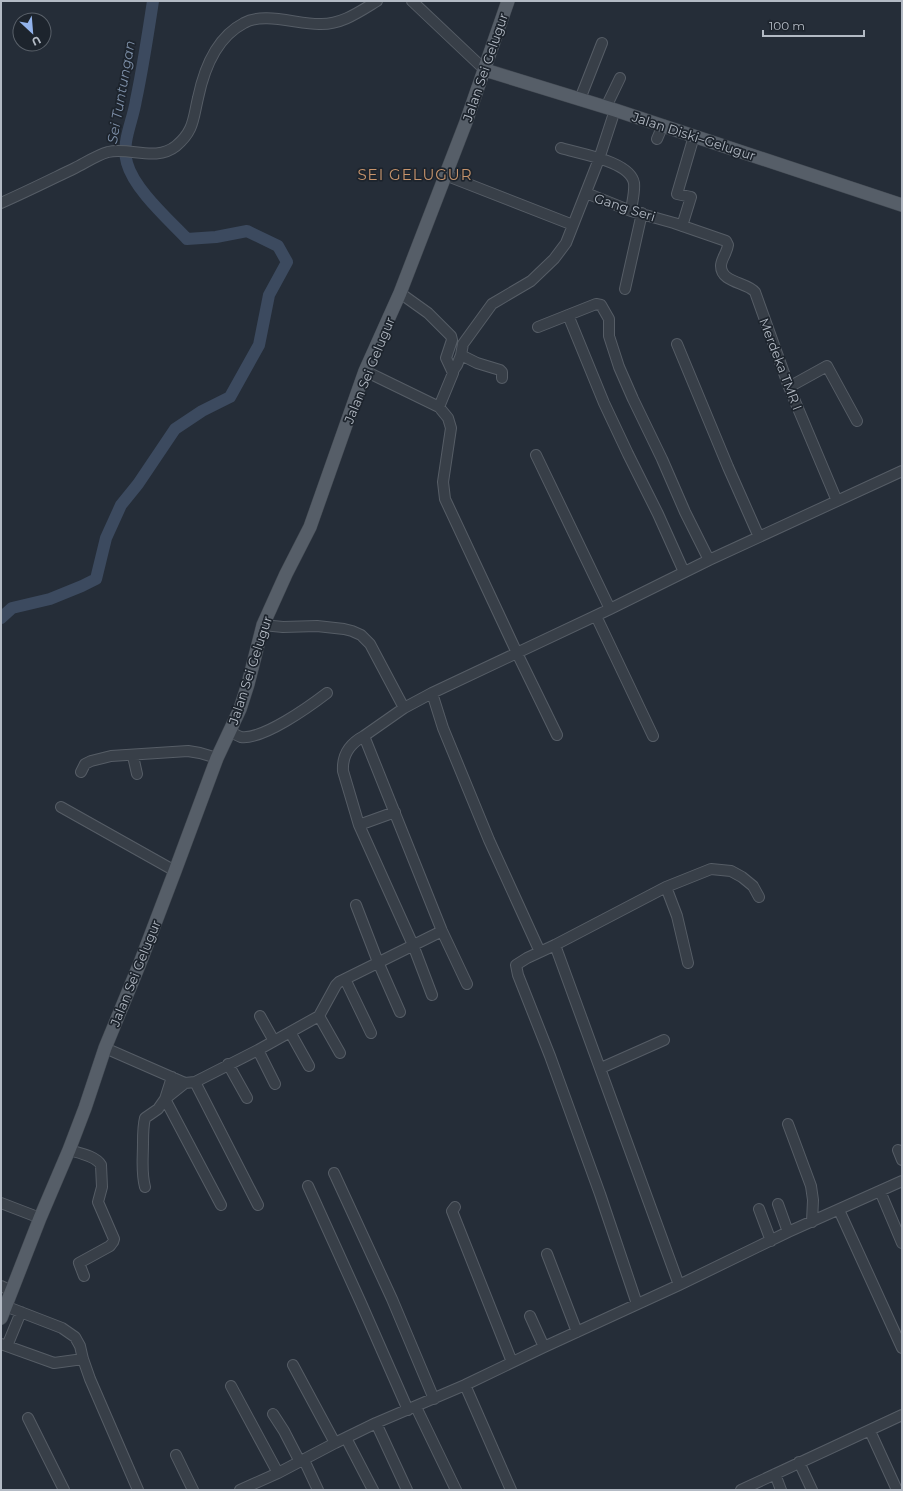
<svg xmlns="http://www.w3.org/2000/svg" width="903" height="1491" font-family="Montserrat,sans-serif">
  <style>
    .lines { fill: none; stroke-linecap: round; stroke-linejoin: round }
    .river { stroke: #3c4a5f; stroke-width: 12 }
    .minor-casing { stroke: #565d66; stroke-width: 12 }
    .major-casing { stroke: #414851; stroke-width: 14 }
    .minor { stroke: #383f48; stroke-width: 10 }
    .major { stroke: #565e68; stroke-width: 13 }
    .labels { text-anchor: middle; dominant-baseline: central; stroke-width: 3.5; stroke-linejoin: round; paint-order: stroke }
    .street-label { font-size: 13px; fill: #b3bac4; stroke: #1d242d }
    .water-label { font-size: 14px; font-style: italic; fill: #7e90a9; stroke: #1d242d }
    .quarter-label { font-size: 15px; letter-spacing: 1px; fill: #c7946c; stroke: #1d242d }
  </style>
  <rect width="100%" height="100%" fill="#252d38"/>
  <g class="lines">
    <path class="river" d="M 1,618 L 12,608 L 50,599 L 82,586 L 96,579 L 106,538 L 121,505 L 138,484 L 175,429 L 202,411 L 230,397 L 259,345 L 269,295 L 287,262 L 278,246 L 247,231 L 216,237 L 187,239 C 168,219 134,189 127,163 C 121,142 133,121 136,100 C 143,67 148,34 153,1"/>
    <g class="minor-casing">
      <path id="minor" d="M 412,1 L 485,70
        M 580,99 L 602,43
        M 606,107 L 620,78
        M 657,139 L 663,125
        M 561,148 C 580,154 630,161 634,183 C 635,192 632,202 631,211
        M 445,175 L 573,225
        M 586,193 L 631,211 L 674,223 L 726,241 L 728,245 C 727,253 721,259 721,266 C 721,283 747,282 755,292 L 789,387 L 837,501
        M 1,203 C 26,192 50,180 75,168 C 85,163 97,155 108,152 C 130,147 156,162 176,146 C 194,131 193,119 198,98 C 204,69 217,37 244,23 C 263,12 297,24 319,24 C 341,25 359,12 377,1
        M 682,226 L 691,197 L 677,194 L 694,136
        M 625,289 L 642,213
        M 400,293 L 428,313 L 451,336 L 452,340 L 446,358 L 453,373 L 439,407
        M 568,315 L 604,403 L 628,454 L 658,514 L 684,572
        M 538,327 L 596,304 L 601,305 L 609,319 L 609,336 L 619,367 L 633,399 L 662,459 L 685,512 L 709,560
        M 677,344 L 728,467 L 759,537
        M 461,355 L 477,363 L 500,370 L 502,372 L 502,378
        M 365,371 L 439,407 L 448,418 L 451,428 L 443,482 L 445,499 L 517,653 L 557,735
        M 453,371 L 457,365 L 461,355 L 463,344 L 492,304 L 531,281 L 554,259 L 566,243 L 599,159 L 615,110
        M 789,387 L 827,366 L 857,421
        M 536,455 L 610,609
        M 596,616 L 653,736
        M 263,625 L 283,627 L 317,626 L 344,629 L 352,631 L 361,635 L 370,644 L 404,708
        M 432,693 L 443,728 L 489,840 L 540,952
        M 230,732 C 233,733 238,736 241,737 C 263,740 310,706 327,693
        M 133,756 L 137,774
        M 81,772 L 85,764 L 91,761 L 111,756 L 188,751 L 200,753 L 217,758
        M 61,807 L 175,871
        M 395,812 L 359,825 L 413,945 L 432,995
        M 359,825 L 343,771 C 342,755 349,744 364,736
        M 666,887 L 677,916 L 688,963
        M 356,905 L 378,962 L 400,1012
        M 555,945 L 679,1285
        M 345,979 L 371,1033
        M 467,984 L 442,931 L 364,736 L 404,708 L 432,693 L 610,609 L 709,560 L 902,471
        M 260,1016 L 274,1041
        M 319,1016 L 340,1053
        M 290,1032 L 309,1066
        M 105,1048 L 185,1083 L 195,1082 L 258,1050 L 319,1016 L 336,985 L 339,982 L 442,931
        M 258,1050 L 275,1084
        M 228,1064 L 247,1098
        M 601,1068 L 664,1040
        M 172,1077 L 165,1099 L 221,1205
        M 195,1082 L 258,1205
        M 788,1124 L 811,1186 L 813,1200 L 812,1222
        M 69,1150 C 79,1153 96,1156 101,1165 L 102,1187 L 98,1202 L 114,1239 L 113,1242 L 110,1246 L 79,1263 L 84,1276
        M 898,1150 L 902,1160
        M 334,1173 L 392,1299 L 434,1399
        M 308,1186 L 361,1303 L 408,1410
        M 145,1187 C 141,1172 143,1159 143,1143 C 143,1134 143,1126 145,1118 L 158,1109 L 165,1099 L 185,1083
        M 880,1191 L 902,1243
        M 1,1203 L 40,1218
        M 778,1204 L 788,1232
        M 455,1207 L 452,1211 L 512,1362
        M 759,1209 L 771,1241
        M 839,1210 L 902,1348
        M 547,1254 L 577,1332
        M 1,1286 L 12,1291
        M 637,1304 L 600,1194 L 550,1056 L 518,975 L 516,965 L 527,958 L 555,945 L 666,887 L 711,869 L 731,871 L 742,877 L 753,886 L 759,897
        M 5,1306 L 62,1328 L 75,1337 L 80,1346 L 83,1359 L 90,1379 L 138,1490
        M 530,1316 L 544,1347
        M 1,1344 L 54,1363 L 83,1359
        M 7,1346 L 21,1312
        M 293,1365 L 335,1443
        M 465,1385 L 511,1490
        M 231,1386 L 278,1473
        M 416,1407 L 456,1490
        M 273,1414 L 284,1431 L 300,1462
        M 28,1418 L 64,1490
        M 376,1423 L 407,1490
        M 870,1431 L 897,1490
        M 346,1438 L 373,1490
        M 176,1455 L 193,1490
        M 304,1460 L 318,1490
        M 799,1462 L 812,1490
        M 775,1474 L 781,1490
        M 240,1490 L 278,1473 L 335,1443 L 376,1423 L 465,1385 L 544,1347 L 679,1285 L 788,1232 L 902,1181
        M 741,1490 L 902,1415"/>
    </g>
    <g class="major-casing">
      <path id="major" d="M 485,70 L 615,110 L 902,205
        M 1,1318 L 40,1218 L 69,1150 L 85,1108 L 105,1048 L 140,963 L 175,871 L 217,758 L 240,709 L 248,684 L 263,625 L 286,574 L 310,527 L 365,371 L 400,293 L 466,122 L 508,1"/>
    </g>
    <use href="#minor" class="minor"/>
    <use href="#major" class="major"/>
  </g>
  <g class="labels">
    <g class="street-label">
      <text transform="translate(485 67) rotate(-71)">Jalan Sei Gelugur</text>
      <text transform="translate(694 136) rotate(18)">Jalan Diski–Gelugur</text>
      <text transform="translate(625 207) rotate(18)">Gang Seri</text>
      <text transform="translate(781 364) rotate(69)">Merdeka TMR I</text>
      <text transform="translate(369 370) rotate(-68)">Jalan Sei Gelugur</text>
      <text transform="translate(250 670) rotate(-72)">Jalan Sei Gelugur</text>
      <text transform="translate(135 973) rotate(-68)">Jalan Sei Gelugur</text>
    </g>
    <g class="water-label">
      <text transform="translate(121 92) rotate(-80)">Sei Tuntungan</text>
    </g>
    <g class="quarter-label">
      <text x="415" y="174">SEI GELUGUR</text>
    </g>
  </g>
  <rect width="903" height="1491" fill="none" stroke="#b3bac4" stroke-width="4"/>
  <g transform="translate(32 32) rotate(154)"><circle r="19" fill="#1d242d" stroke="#596069"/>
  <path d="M0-3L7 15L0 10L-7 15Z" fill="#92b3eb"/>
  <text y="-6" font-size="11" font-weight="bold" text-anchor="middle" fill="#b3bac4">U</text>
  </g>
  <path d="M763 30v6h101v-6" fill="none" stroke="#b3bac4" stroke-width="2"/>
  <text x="769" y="30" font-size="12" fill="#b3bac4" stroke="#1d242d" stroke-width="3" paint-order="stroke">100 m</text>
</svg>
